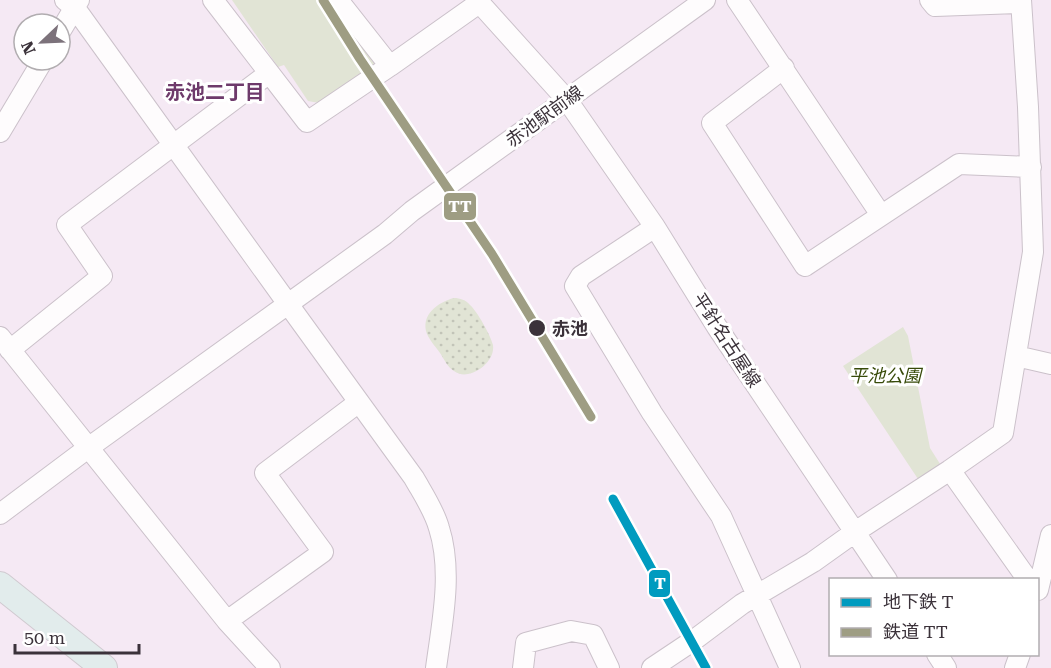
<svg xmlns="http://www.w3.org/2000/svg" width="1051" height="668" font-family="'Roboto Serif','Noto Sans JP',serif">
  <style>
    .grass { fill: url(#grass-dots) }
    .park { fill: #e1e4d5 }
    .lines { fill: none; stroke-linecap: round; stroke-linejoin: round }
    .minor-casing { stroke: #cbc1ca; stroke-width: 22 }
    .major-casing { stroke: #d0cad0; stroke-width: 28 }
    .minor { stroke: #fefcfd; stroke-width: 20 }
    .major { stroke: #e2ecec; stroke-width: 26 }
    .rail-1-casing { stroke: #fff; stroke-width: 14 }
    .rail-1 { stroke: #9e9d83; stroke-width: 9 }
    .metro-1-casing { stroke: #fff; stroke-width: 14 }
    .metro-1 { stroke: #009bbf; stroke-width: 9 }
    .stop-dot { fill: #3b323a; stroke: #fff; stroke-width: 2 }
    .labels { text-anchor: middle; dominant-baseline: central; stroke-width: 6; stroke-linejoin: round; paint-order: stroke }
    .street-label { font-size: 18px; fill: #3b323a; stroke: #fff }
    .stop-label { font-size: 18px; font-weight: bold; fill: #3b323a; stroke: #fff; text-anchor: start }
    .park-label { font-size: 18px; font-style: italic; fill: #374a09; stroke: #fff }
    .neighbourhood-label { font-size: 20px; font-weight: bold; fill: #6e3a6b; stroke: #fff }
    .line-badge { stroke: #fff; stroke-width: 2 }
    .badge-label { font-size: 16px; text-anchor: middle; font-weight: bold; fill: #fff }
  </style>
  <defs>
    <pattern id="grass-dots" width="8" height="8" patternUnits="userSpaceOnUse" patternTransform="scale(1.5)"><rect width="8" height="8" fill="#e1e4d5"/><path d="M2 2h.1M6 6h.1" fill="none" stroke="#c2c4b8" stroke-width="1.8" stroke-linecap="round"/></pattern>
  </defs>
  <rect width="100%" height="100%" fill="#f5e9f4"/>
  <path class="grass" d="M 454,298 C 460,298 466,300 470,305 C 477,311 491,336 493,345 C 495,359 480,372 468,374 C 463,375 458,374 454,371 C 448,368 444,359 440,353 C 436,347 430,341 427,334 C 420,315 438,302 454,298 Z"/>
  <path class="park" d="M 232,0 L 334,0 L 377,62 L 319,103 L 308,101 L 284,65 L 278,67 Z
    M 903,327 L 908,336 L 930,448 L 942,467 L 920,482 L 843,366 Z"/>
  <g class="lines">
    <g class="minor-casing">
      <path id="minor" d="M 213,0 L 307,122 L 390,66 L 338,0
        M 477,0 L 567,100 L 655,227 L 717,327 L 887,580
        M 737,0 L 881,215
        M 930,0 L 935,6 L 1020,3
        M 60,32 L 79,0
        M 390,66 L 479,3
        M 784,68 L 712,123 L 805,266 L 959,164 L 1031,167
        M 0,132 L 43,60
        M 655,227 L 581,276 L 575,286 L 652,413 L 721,516 L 790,668
        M 0,337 L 227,621 L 270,668
        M 10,350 L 102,276 L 67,225 L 268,74
        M 1016,356 L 1051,364
        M 950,470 L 1028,580
        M 0,514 L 88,448 L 288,304 L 75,8 L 65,0
        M 1038,590 L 1051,535
        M 227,621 L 323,552 L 265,473 L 359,402
        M 937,654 L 946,668
        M 436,668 C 442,623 453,572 439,528 C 434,510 423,494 414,478 L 288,304 L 385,234 L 412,211 L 705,0
        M 523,668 L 526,643 L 571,631 L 593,635 L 609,668
        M 652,668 L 694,640 L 742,604 L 813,562 L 855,532 L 950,470 L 1003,433 L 1033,252 L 1028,107 L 1021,0
        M 1015,668 L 1020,654"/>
    </g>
    <g class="major-casing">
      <path id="major" d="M 0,585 L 104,668"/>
    </g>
    <use href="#minor" class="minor"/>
    <use href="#major" class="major"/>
    <g class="rail-1-casing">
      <path id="rail-1" d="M 323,0 L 360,59 L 492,254 L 591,417"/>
    </g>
    <use href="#rail-1" class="rail-1"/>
    <g class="metro-1-casing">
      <path id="metro-1" d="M 613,499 L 706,668"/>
    </g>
    <use href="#metro-1" class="metro-1"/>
  </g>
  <circle class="stop-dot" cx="537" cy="328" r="9"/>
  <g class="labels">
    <g class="street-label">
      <text transform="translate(544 116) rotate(-36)">赤池駅前線</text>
      <text transform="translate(727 340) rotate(57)">平針名古屋線</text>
    </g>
    <g class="stop-label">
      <text x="552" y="328">赤池</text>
    </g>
    <g class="park-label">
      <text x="885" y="375">平池公園</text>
    </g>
    <g class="neighbourhood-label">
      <text x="215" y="92">赤池二丁目</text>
    </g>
  </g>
  <g class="line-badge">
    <rect x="443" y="192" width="34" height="29" rx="6" fill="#9e9d83"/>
    <rect x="648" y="569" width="23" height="29" rx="6" fill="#009bbf"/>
  </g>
  <g class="badge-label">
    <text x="460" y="212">TT</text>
    <text x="660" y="589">T</text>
  </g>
  <rect x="829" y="578" width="210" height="78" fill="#ffffff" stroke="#b1adb0" stroke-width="1.5"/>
  <rect x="841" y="598" width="30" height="9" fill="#009bbf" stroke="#b1adb0" stroke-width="1.5"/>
  <text x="883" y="608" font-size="18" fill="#3b323a">地下鉄 T</text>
  <rect x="841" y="628" width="30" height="9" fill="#9e9d83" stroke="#b1adb0" stroke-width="1.5"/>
  <text x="883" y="638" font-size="18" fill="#3b323a">鉄道 TT</text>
  <g transform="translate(42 42) rotate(247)"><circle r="28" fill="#ffffff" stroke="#b1adb0" stroke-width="1.5"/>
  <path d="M0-4.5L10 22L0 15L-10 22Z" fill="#7c727b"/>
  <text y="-9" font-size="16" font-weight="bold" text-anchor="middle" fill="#3b323a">N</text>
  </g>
  <path d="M15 644v9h124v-9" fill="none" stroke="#3b323a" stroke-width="3"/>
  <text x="24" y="644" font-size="18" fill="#3b323a" stroke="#ffffff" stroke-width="4.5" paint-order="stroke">50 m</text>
</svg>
